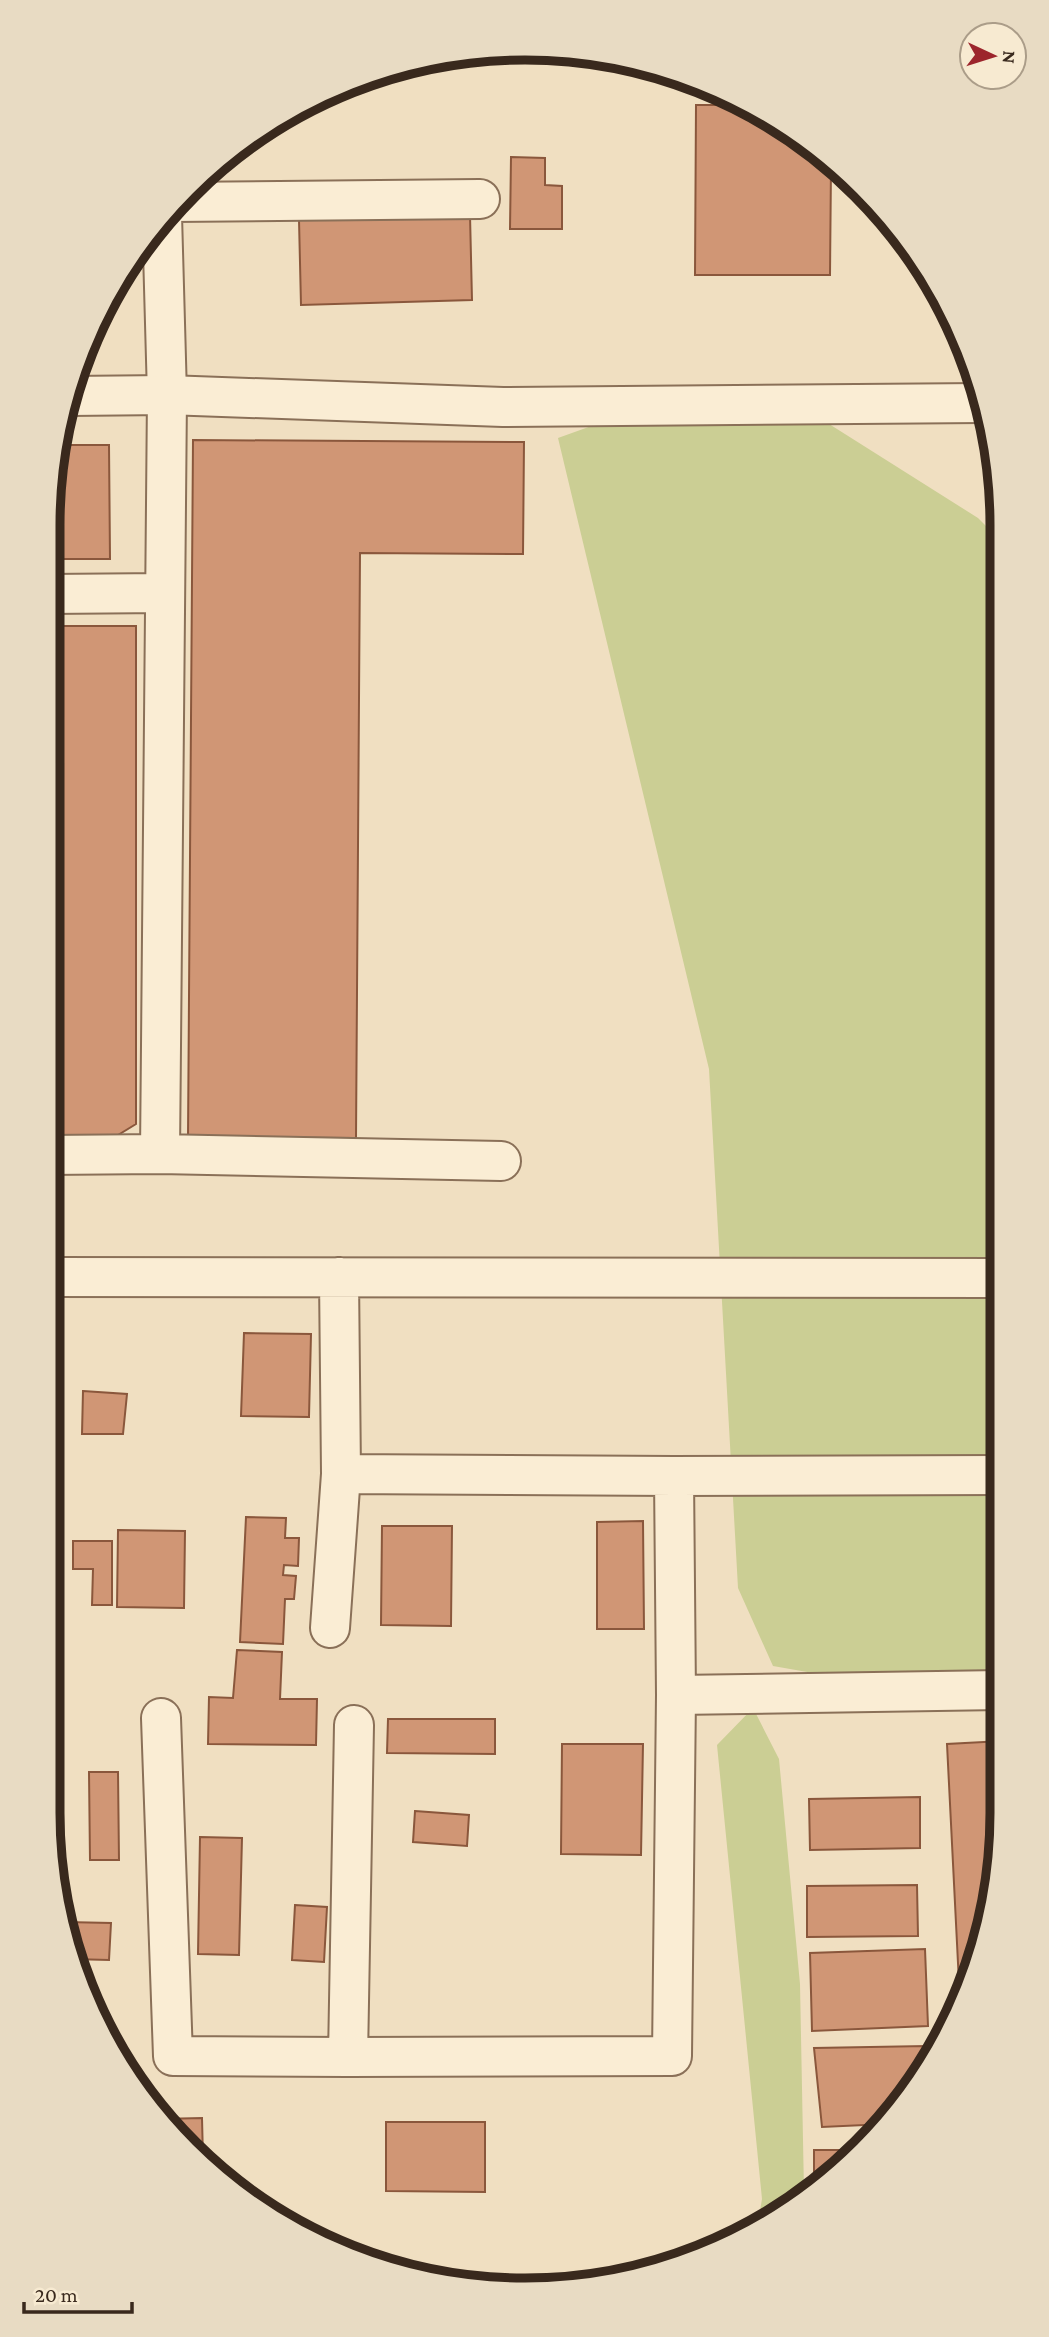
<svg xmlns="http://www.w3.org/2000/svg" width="1049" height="2337" font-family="'Crimson Pro',serif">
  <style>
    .green { fill: #cbce94 }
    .building { fill: #d09675; stroke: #8a573c; stroke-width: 2 }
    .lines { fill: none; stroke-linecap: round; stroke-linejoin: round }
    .minor-casing { stroke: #8a7058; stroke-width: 42 }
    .tertiary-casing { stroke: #8a7058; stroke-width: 42 }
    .minor { stroke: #faedd4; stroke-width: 38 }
    .tertiary { stroke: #faedd4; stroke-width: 38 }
    .rim { fill: none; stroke: #39291d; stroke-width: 9 }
  </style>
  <rect width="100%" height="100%" fill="#f0dfc1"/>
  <path class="green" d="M 799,405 L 978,518 L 998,538 L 1001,1687 L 921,1692 L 773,1666 L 738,1588 L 709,1069 L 558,438 L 647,406 Z
    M 753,1708 L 779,1759 L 800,1984 L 804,2192 L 763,2226 L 757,2228 L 762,2199 L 717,1745 Z"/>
  <path class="building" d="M 696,105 L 744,105 L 790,128 L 831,166 L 830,275 L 695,275 Z
    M 511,157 L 545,158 L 545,185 L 562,186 L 562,229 L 510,229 Z
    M 470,215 L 472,300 L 301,305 L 299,220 Z
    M 193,440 L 524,442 L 523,554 L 360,553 L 356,1138 L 188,1137 Z
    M 60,445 L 109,445 L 110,559 L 47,559 L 47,524 Z
    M 47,626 L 136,626 L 136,1124 L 118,1135 L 47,1135 Z
    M 244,1333 L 311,1334 L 309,1417 L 241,1416 Z
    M 83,1391 L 127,1394 L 123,1434 L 82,1434 Z
    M 246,1517 L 286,1518 L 285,1538 L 299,1538 L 298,1566 L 284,1565 L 283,1575 L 296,1576 L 294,1599 L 285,1599 L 283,1644 L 240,1642 Z
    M 643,1521 L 644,1629 L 597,1629 L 597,1522 Z
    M 382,1526 L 452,1526 L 451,1626 L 381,1625 Z
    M 118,1530 L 185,1531 L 184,1608 L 117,1607 Z
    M 73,1541 L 112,1541 L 112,1605 L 92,1605 L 93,1569 L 73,1569 Z
    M 47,1619 L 55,1619 L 55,1657 L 47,1657 Z
    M 237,1650 L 282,1652 L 280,1699 L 317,1699 L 316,1745 L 208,1744 L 209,1697 L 233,1698 Z
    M 388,1719 L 495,1719 L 495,1754 L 387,1753 Z
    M 1002,1741 L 1002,1812 L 976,1966 L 960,2003 L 947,1744 Z
    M 47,1742 L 50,1742 L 53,1776 L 47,1777 Z
    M 562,1744 L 643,1744 L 641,1855 L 561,1854 Z
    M 89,1772 L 118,1772 L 119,1860 L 90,1860 Z
    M 47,1785 L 54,1828 L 50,1828 L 47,1812 Z
    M 920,1797 L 920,1848 L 810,1850 L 809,1799 Z
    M 415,1811 L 469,1815 L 467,1846 L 413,1842 Z
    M 51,1835 L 54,1835 L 58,1872 L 57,1872 Z
    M 200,1837 L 242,1838 L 239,1955 L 198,1954 Z
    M 917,1885 L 918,1936 L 807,1937 L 807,1886 Z
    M 295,1905 L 327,1907 L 324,1962 L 292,1960 Z
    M 65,1922 L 111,1923 L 109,1960 L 71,1959 Z
    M 925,1949 L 928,2026 L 812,2031 L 810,1953 Z
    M 926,2046 L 927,2066 L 886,2124 L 822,2127 L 814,2048 Z
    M 202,2118 L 203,2158 L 165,2127 L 160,2119 Z
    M 386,2122 L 485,2122 L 485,2192 L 386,2191 Z
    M 814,2150 L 856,2150 L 814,2184 Z"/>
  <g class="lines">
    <g class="minor-casing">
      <path id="minor" d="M 174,202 L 480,199
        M 162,215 L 167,395 L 160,1154 L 501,1161
        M 47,594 L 165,593
        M 47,1155 L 160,1154
        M 47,1277 L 1000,1278
        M 341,1474 L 674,1476 L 676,1695 L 1001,1690
        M 674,1476 L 1001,1475
        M 330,1628 L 341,1474 L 339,1277
        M 161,1718 L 173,2056 L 348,2057 L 354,1725
        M 348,2057 L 672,2056 L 676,1695"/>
    </g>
    <g class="tertiary-casing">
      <path id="tertiary" d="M 69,396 L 167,395 L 503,407 L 982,403"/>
    </g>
    <use href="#minor" class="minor"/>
    <use href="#tertiary" class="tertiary"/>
  </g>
  <path d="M0 0H1049V2337H0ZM525 60H525A465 465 0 0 1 990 525V1813A465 465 0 0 1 525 2278H525A465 465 0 0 1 60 1813V525A465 465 0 0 1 525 60Z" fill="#e8dbc3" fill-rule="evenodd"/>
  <path class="rim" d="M525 60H525A465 465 0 0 1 990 525V1813A465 465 0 0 1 525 2278H525A465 465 0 0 1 60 1813V525A465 465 0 0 1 525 60Z"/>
  <g transform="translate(993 56) rotate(94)"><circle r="33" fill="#f7ead1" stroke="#ab9d89" stroke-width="2"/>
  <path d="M0-5L12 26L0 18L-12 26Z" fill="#9c252c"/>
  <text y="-10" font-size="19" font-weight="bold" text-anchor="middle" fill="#39291d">N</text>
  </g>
  <path d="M24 2302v10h108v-10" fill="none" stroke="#39291d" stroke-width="3.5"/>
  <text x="35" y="2302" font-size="21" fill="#39291d" stroke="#f7ead1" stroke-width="5" paint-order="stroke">20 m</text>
</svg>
